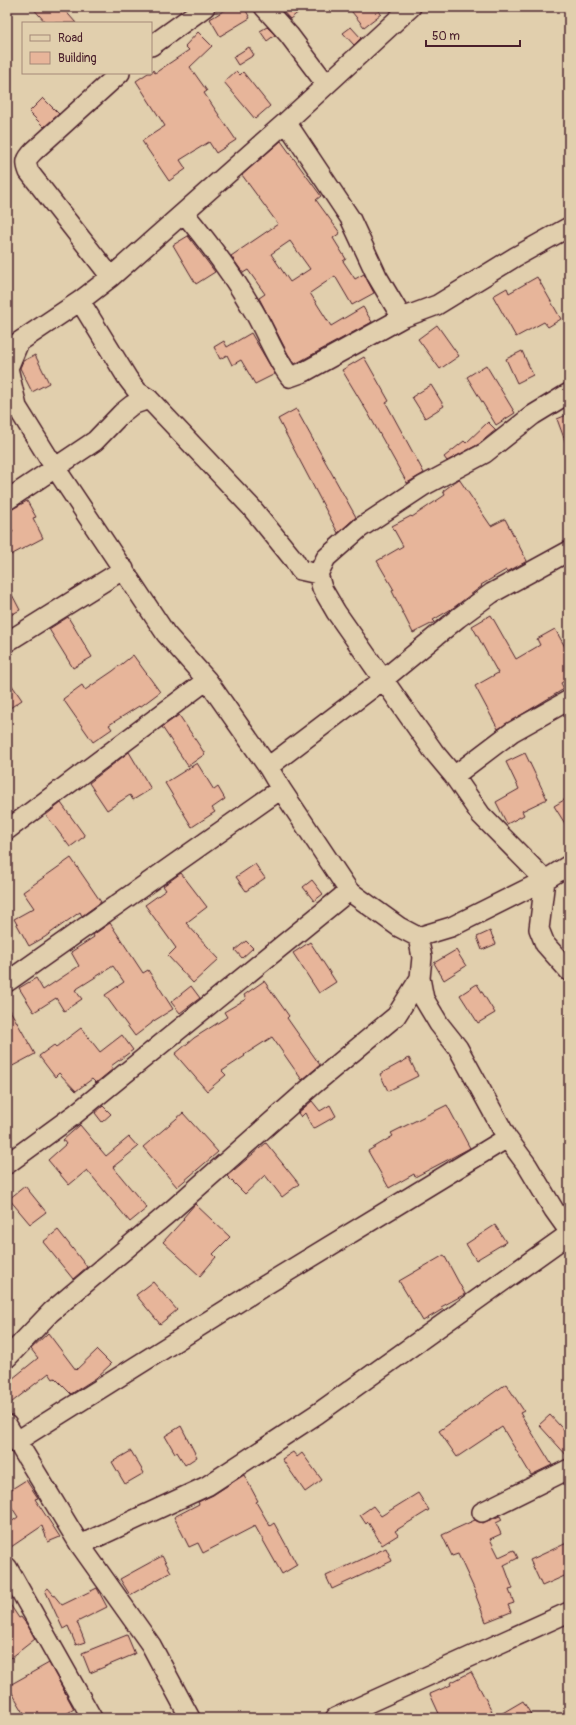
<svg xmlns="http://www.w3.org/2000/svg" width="576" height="1725" font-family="Pangolin,sans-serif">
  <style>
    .building { fill: #e7b59a; stroke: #4a1f2b; fill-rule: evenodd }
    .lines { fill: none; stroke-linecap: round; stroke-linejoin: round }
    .minor-casing { stroke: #4a1f2b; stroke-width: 22 }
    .minor { stroke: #e1cfad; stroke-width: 19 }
  </style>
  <rect width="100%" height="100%" fill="#e1cfad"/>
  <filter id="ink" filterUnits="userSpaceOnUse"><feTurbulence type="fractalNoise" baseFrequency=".025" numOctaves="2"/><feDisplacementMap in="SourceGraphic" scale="8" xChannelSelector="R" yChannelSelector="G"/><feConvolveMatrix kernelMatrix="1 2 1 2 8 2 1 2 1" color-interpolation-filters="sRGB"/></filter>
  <g filter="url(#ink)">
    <path class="building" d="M 32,7 L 62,7 L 76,23 L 46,23 Z
      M 230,7 L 244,7 L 250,18 L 220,36 L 210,19 Z
      M 279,7 L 305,7 L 290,19 Z
      M 348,7 L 376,7 L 381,14 L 364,27 Z
      M 267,27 L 275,35 L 267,41 L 260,31 Z
      M 351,27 L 361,38 L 354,45 L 343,33 Z
      M 198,32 L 212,46 L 190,67 L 207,91 L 204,93 L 236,140 L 216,153 L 209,142 L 180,160 L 186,169 L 169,181 L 142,141 L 165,126 L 136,81 L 148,73 L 151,73 L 153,70 L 155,73 L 189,50 L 185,46 Z
      M 249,47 L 254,55 L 238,65 L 233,57 Z
      M 236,71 L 240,75 L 243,72 L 270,106 L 255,119 L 224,82 Z
      M 43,98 L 59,114 L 44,127 L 29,112 Z
      M 281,141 L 321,196 L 316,200 L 340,233 L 333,238 L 346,259 L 343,261 L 355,279 L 364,274 L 374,293 L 352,305 L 335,276 L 310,293 L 331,326 L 363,307 L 372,322 L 295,364 L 288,354 L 259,298 L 265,294 L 248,270 L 243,273 L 231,256 L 278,224 L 242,175 ZM 290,241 L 310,269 L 290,282 L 271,254 Z
      M 188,236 L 215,272 L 196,284 L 173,245 Z
      M 537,277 L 561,319 L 548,327 L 544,322 L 516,337 L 493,296 L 507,288 L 509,293 Z
      M 437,325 L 459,356 L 440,369 L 418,339 Z
      M 251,333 L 275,374 L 255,384 L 241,360 L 232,365 L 227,355 L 220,359 L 214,347 L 224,341 L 227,347 Z
      M 522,351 L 533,375 L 517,383 L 506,359 Z
      M 35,355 L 49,383 L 32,392 L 20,368 L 23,361 Z
      M 364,357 L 389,401 L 386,403 L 424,473 L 407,483 L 368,413 L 342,370 Z
      M 486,365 L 515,413 L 496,425 L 467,377 Z
      M 431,385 L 444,406 L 425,418 L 412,397 Z
      M 296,409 L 356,517 L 338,533 L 278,419 Z
      M 569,414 L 569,449 L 568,449 L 557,419 Z
      M 488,422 L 496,430 L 492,433 L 479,444 L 447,461 L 444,457 L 464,441 L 466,443 Z
      M 459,479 L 491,526 L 505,519 L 527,561 L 507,572 L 506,570 L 481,585 L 482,586 L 453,608 L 433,620 L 435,622 L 413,633 L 392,591 L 394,590 L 377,561 L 403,546 L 392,526 L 411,516 L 412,517 L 445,495 L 443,491 Z
      M 27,501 L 36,517 L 33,518 L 43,538 L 7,557 L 7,535 L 13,532 L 7,520 L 7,512 Z
      M 7,585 L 20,610 L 7,617 Z
      M 491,615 L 516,659 L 540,645 L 537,639 L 555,629 L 569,654 L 569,678 L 561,683 L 564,689 L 498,729 L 475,686 L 498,673 L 472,626 Z
      M 68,617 L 92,657 L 73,668 L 49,629 Z
      M 133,655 L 160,692 L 140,707 L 139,706 L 109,725 L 112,729 L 93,742 L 63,699 L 82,685 L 85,690 L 113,671 Z
      M 7,678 L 22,700 L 7,710 Z
      M 179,715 L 205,754 L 188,766 L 162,727 Z
      M 129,752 L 151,789 L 133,800 L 130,795 L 107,810 L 89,783 Z
      M 525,753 L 547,799 L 522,811 L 524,815 L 507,824 L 496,802 L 519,789 L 506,762 Z
      M 197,763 L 214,790 L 218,787 L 225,799 L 212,808 L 215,812 L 192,827 L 165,783 Z
      M 569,797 L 569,830 L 554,806 Z
      M 61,803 L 85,836 L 70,847 L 46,815 Z
      M 71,858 L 101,902 L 82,916 L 80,912 L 45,937 L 29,946 L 14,919 L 34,908 L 23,892 Z
      M 255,864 L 265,878 L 246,891 L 236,877 Z
      M 181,873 L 207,907 L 186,923 L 219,959 L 193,983 L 168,956 L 176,948 L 145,905 L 166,890 L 163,886 Z
      M 312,880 L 323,894 L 314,901 L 303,887 Z
      M 110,923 L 143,973 L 148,970 L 173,1009 L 152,1022 L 152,1023 L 135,1036 L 105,995 L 124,982 L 113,966 L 75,990 L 82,999 L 64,1011 L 56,998 L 34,1012 L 19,988 L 36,978 L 43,990 L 79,966 L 71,952 L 94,937 L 93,935 Z
      M 490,931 L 496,944 L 482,950 L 477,937 Z
      M 246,941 L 253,948 L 242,958 L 235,950 Z
      M 310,942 L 336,982 L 319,993 L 293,953 Z
      M 456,950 L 466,966 L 444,980 L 434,963 Z
      M 264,981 L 289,1016 L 287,1018 L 320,1065 L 302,1080 L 272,1037 L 244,1055 L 245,1056 L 222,1071 L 226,1075 L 207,1091 L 175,1054 L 194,1038 L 227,1017 L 224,1012 L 246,999 L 244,995 Z
      M 477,984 L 495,1013 L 478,1023 L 460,995 Z
      M 191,986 L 200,998 L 180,1013 L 171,1002 Z
      M 7,1005 L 35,1054 L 7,1069 Z
      M 81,1028 L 100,1052 L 122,1035 L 133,1050 L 111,1066 L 113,1069 L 96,1083 L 92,1079 L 76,1091 L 59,1073 L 55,1077 L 39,1056 L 54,1045 L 56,1047 Z
      M 409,1058 L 418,1076 L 388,1091 L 380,1074 Z
      M 312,1101 L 320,1111 L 330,1105 L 336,1116 L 313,1129 L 305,1113 L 301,1117 L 298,1113 Z
      M 447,1105 L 470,1148 L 415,1177 L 414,1174 L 389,1188 L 368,1151 L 393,1136 L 391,1133 Z
      M 103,1106 L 111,1114 L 102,1122 L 95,1113 Z
      M 183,1113 L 218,1152 L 177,1187 L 143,1147 Z
      M 80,1125 L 106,1156 L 129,1137 L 138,1147 L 113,1167 L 147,1208 L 130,1222 L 87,1170 L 69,1185 L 48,1160 L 66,1144 L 63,1140 Z
      M 266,1143 L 299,1184 L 282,1197 L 265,1175 L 245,1194 L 227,1176 Z
      M 25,1186 L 46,1212 L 30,1224 L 9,1199 Z
      M 195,1204 L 230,1237 L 213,1254 L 216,1257 L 200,1276 L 163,1242 L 184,1219 L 183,1218 Z
      M 495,1225 L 506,1242 L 476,1260 L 466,1244 Z
      M 58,1230 L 87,1267 L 73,1279 L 43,1242 Z
      M 444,1255 L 465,1294 L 441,1307 L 443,1309 L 423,1321 L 399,1281 Z
      M 153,1282 L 177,1310 L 160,1324 L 136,1295 Z
      M 48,1333 L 76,1370 L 97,1350 L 111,1364 L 96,1378 L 71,1394 L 55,1378 L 53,1379 L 49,1373 L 7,1406 L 7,1383 L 38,1358 L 31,1349 Z
      M 506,1384 L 524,1411 L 520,1413 L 552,1465 L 531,1475 L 502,1427 L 457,1457 L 439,1431 Z
      M 550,1415 L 569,1436 L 569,1458 L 539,1425 Z
      M 181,1426 L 197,1457 L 185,1465 L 177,1452 L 175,1453 L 165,1436 Z
      M 131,1451 L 144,1473 L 125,1484 L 112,1462 Z
      M 293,1452 L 297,1457 L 302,1453 L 322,1480 L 305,1492 L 282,1459 Z
      M 244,1475 L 258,1501 L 256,1502 L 270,1526 L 274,1523 L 297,1565 L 282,1574 L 255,1526 L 203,1553 L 198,1543 L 189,1547 L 174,1517 L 199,1504 L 198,1502 L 213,1495 Z
      M 26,1480 L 38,1498 L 35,1499 L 60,1537 L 48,1542 L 42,1526 L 11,1547 L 7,1542 L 7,1525 L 18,1517 L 7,1500 L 7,1492 Z
      M 418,1493 L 429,1510 L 395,1531 L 398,1535 L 382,1545 L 368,1522 L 366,1524 L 360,1515 L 373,1506 L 381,1516 Z
      M 500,1516 L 502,1520 L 496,1523 L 501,1534 L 490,1539 L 499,1557 L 514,1550 L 518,1558 L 504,1565 L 513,1589 L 509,1590 L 514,1603 L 508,1605 L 511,1612 L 486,1622 L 476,1596 L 477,1595 L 458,1554 L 452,1556 L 442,1535 L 475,1520 L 482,1523 Z
      M 569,1542 L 569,1574 L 542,1586 L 530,1560 Z
      M 386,1548 L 392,1561 L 332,1589 L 326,1576 Z
      M 162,1556 L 171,1572 L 130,1595 L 120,1579 Z
      M 48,1588 L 62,1605 L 97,1588 L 98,1590 L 107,1607 L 77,1622 L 85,1642 L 76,1645 L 68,1626 L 63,1629 L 45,1590 Z
      M 7,1600 L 19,1618 L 21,1617 L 28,1626 L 35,1639 L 7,1661 Z
      M 127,1635 L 135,1654 L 90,1673 L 82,1653 Z
      M 49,1663 L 74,1709 L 60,1718 L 27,1718 L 8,1686 Z
      M 471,1672 L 492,1711 L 479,1718 L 441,1718 L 430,1694 L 451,1685 L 450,1683 Z
      M 523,1701 L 533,1718 L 494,1718 Z"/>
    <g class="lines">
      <g class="minor-casing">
        <path id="minor" d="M 264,7 L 289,35 L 326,84
          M 411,7 L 286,122 L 111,277 L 80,301 L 19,342 L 8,368 L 17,407 L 48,457 L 166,634 L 207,680 L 268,767 L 281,789 L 349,891 L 399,927 L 418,937
          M 151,46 L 205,7
          M 286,122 L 350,218 L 377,276 L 402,318
          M 184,213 C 208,242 231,272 250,305 C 265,328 273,355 290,377 L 304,372 L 402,318 L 437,305 L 515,257 L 569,227
          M 111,277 L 29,172 C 25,162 26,159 34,151 L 120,73
          M 80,301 L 128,379 L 138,392 L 149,399 L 251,507 L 294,560 L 300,570 L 318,574
          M 7,500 L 95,441 L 122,413 L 132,405 L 149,399
          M 7,642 L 124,569
          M 569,700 L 512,732 L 454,776 L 481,815 L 545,880 L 539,929 L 545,944 L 569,971
          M 268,767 L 384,679 L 458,618 L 492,593 L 569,551
          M 454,776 L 434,752 L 336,612 L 322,588 L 318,574 L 326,558 L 360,528 L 423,486 L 485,453 L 533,415 L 569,393
          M 7,830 L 207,680
          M 569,865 L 545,880 L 451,927 L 418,937 L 422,957 L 420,978 L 424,999 L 439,1024 L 458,1048 L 507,1138 L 527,1165 L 554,1210 L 569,1231
          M 7,982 L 281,789
          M 7,1164 L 74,1115 L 349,891
          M 7,1358 L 51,1312 L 172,1210 L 313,1085 L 396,1016 L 420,978
          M 7,1425 L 80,1545 L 151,1645 L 190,1718
          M 17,1441 L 264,1286 L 507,1138
          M 482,1512 L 569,1469
          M 80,1545 L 207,1486 L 317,1414 L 569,1234
          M 7,1567 L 92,1718
          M 335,1718 L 569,1612"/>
      </g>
      <use href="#minor" class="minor"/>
    </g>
  </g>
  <rect width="576" height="1725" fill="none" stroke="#e1cfad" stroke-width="24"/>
  <rect x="12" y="12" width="552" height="1701" fill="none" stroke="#4a1f2b" stroke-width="1.5" filter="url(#ink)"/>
  <rect x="22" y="22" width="130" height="52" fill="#e1cfad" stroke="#a58979"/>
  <rect x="30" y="35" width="20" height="6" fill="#e1cfad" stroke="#a58979"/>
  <text x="58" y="42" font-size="12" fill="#4a1f2b">Road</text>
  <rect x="30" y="52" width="20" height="12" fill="#e7b59a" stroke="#a58979"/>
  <text x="58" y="62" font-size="12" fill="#4a1f2b">Building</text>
  <path d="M426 40v6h94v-6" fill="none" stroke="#4a1f2b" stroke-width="2"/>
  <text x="432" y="40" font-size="12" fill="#4a1f2b" stroke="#e1cfad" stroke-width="3" paint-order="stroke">50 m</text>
</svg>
